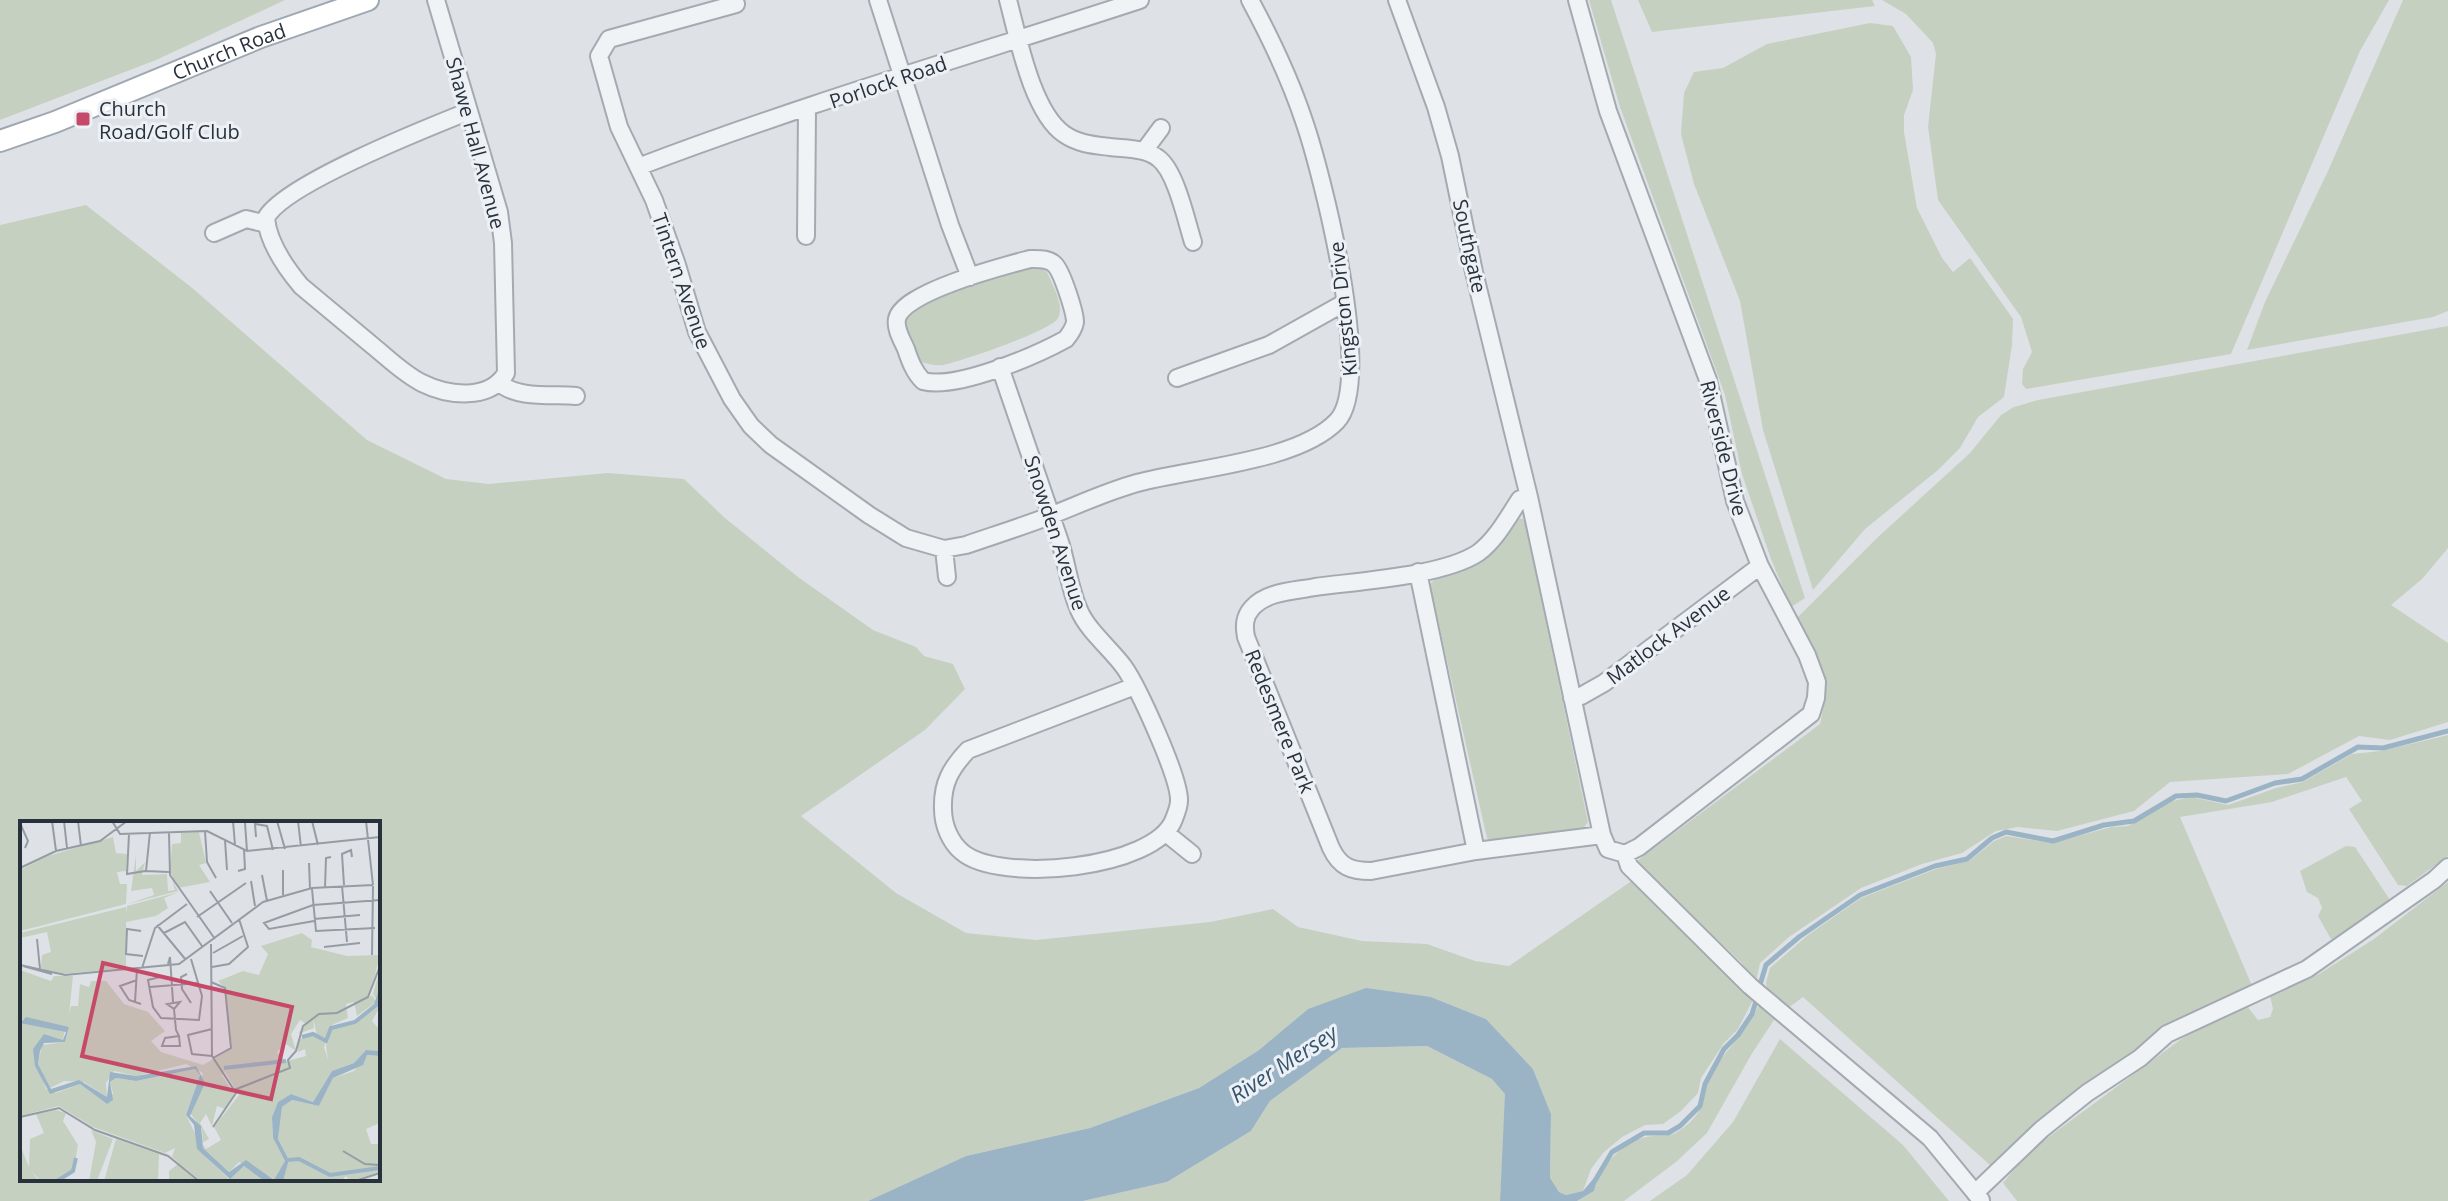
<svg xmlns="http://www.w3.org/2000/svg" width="2448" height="1201" font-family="'Open Sans',sans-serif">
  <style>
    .green { fill: #c6d0c0; fill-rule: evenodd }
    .water { fill: #9bb4c5 }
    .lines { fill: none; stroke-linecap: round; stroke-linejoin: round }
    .stream { stroke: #9bb4c5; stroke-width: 5 }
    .minor-casing { stroke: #a4aab1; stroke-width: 20 }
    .major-casing { stroke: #9ea8b2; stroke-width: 24 }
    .minor { stroke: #f0f3f5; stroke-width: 16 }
    .major { stroke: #fff; stroke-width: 20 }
    .poi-dot { fill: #c64969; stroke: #edf1f5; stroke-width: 3 }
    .labels { text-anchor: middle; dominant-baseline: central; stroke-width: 6; stroke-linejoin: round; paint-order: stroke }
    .street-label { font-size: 20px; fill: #28323d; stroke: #edf1f5 }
    .poi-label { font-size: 20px; fill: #28323d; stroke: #edf1f5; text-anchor: start }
    .water-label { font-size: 22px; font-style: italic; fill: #35556e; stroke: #edf1f5 }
    .inset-river { fill: none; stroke: #9bb4c5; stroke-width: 4 }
    .inset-road { fill: none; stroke: #959ca3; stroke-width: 2 }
    .view { fill: #c64969; fill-opacity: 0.15; stroke: #c64969; stroke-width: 4 }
    .inset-edge { fill: none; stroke: #28323d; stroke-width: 4 }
  </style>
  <rect width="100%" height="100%" fill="#dee2e7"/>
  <path class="green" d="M 0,0 L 285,0 L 156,60 L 0,120 Z
    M 1589,0 L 1611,0 L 1805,598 L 1791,607 L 1771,559 L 1742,474 L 1725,395 L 1620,107 Z
    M 1638,0 L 1872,0 L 1875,6 L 1652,32 Z
    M 1882,0 L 2389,0 L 2360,51 L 2231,354 L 2026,389 L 2022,384 L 2023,369 L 2032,352 L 2021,317 L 1938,200 L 1928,127 L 1936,54 L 1933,43 L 1906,14 Z
    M 2403,0 L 2448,0 L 2448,311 L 2433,317 L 2247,350 L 2265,302 L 2328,171 Z
    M 1870,23 L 1893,26 L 1911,57 L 1913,90 L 1904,115 L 1904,132 L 1917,208 L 1942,258 L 1953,272 L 1970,258 L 2013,319 L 2012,345 L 2004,397 L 1978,417 L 1960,448 L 1938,470 L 1865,529 L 1813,590 L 1763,430 L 1740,301 L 1694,184 L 1681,134 L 1684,93 L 1694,72 L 1723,68 L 1767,44 Z
    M 86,205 L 191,287 L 367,440 L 446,479 L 489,484 L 608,473 L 684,479 L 725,518 L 798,577 L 873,630 L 916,647 L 924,656 L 953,664 L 965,689 L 925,730 L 801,816 L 896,893 L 966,933 L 1036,940 L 1210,922 L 1273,909 L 1298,927 L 1362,941 L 1427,944 L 1475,961 L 1509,966 L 1633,880 L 1754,998 L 1738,1029 L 1724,1043 L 1701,1078 L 1698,1093 L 1681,1111 L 1663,1124 L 1645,1125 L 1622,1137 L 1603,1153 L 1591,1169 L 1583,1191 L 1566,1195 L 1559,1192 L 1550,1179 L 1551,1114 L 1533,1069 L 1486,1019 L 1431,997 L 1308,1009 L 1259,1050 L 1199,1088 L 1090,1128 L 966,1156 L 868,1201 L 0,1201 L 0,225 ZM 22,823 L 378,823 L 378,1179 L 22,1179 Z
    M 1011,266 L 1039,267 L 1047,272 C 1052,284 1065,306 1058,318 C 1051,331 960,362 943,365 C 935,366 927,364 919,361 L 902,313 L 906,307 Z
    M 2448,326 L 2448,548 L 2422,579 L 2391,605 L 2448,643 L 2448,722 L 2390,740 L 2359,736 L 2288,774 L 2170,782 L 2134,811 L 2057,831 L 2018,827 L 1996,831 L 1962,853 L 1922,864 L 1861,888 L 1789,937 L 1760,963 L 1756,982 L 1741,962 L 1644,871 L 1637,861 L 1820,724 C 1832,675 1820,660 1797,618 L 1878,537 L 1970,453 L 2001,415 L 2014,407 L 2038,400 Z
    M 1518,518 L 1523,519 L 1525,523 L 1588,822 L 1582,830 L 1493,844 L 1487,838 L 1430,585 L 1437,575 L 1497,544 Z
    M 2448,735 L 2448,856 L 2407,886 L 2398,885 L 2349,809 L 2362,801 L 2346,777 L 2272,802 L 2180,817 L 2253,988 L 2202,1007 L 2163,1030 L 2131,1057 L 2056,1110 L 1991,1166 L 1803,997 L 1788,1008 L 1769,996 L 1766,983 L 1770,968 L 1808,935 L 1861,898 L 1936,869 L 1969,861 L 1994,841 L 2006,836 L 2053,843 L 2111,827 L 2128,826 L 2172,801 L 2192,797 L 2228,805 L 2276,788 L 2303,782 L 2352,754 L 2381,751 Z
    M 2346,846 L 2355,847 L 2392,903 L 2345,936 L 2331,939 L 2318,916 L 2322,908 L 2318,898 L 2307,892 L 2300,871 Z
    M 2448,882 L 2448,1201 L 2017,1201 L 2003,1183 L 2027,1153 L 2180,1040 L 2199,1028 L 2247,1006 L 2258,1020 L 2270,1017 L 2273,1009 L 2270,996 L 2319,974 L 2374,939 Z
    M 1760,1002 L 1774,1011 L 1774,1020 L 1751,1055 L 1707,1133 L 1676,1162 L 1624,1201 L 1577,1201 L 1594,1191 C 1600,1169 1619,1144 1642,1138 C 1665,1132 1667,1142 1688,1124 C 1702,1112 1702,1102 1707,1086 C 1717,1055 1747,1035 1760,1002 Z
    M 1780,1039 L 1903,1145 L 1949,1201 L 1650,1201 L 1687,1175 L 1733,1122 Z
    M 1427,1046 L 1492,1079 L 1506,1092 L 1500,1201 L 1083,1201 L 1167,1182 L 1251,1131 L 1270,1101 L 1342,1048 Z"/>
  <path class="water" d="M 1366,988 L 1431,997 L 1486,1019 L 1533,1069 L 1551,1114 L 1550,1178 L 1559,1192 L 1566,1195 L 1583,1191 L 1594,1178 L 1597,1179 L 1594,1191 L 1577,1201 L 1500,1201 L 1505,1094 L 1492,1079 L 1427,1046 L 1342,1048 L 1270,1101 L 1251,1131 L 1167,1182 L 1083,1201 L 868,1201 L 966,1156 L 1090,1128 L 1199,1088 L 1259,1050 L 1308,1009 Z"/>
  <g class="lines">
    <path class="stream" d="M 1759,988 L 1766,965 L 1799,937 L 1860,895 L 1935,866 L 1967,859 L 1992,838 L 2006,832 L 2053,841 L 2104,825 L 2134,821 L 2176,796 L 2197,795 L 2226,801 L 2275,783 L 2302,779 L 2358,747 L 2383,748 L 2448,731
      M 1593,1184 L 1612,1152 L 1644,1133 L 1668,1133 L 1680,1126 L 1700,1106 L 1705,1084 L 1724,1049 L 1738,1035 L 1752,1014 L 1757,998"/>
    <g class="minor-casing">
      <path id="minor" d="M 436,0 L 499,212 L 503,243 L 506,373 C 490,401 448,396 422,383 C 404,374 389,359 373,346 C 349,326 325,306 301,286 C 286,268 268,243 266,218 C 283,185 427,128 467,112
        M 878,0 L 950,225 L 970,277
        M 1008,0 C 1018,37 1032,112 1064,134 C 1078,144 1094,145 1110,147 C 1126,149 1145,148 1158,158 C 1176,171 1186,220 1193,242
        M 1397,0 L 1436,107 L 1450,156 L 1474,272 L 1529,497 L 1602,835 L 1608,849 L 1625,854
        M 1577,0 L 1608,111 L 1708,380 L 1735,501 L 1760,566 L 1807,655 L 1817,682 L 1816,698 L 1811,714 L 1639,847 L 1625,854
        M 736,4 L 609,39 L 599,56 L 619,127 L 654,200 L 677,265 L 697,332 L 732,399 L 751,426 L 771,445 L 869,515 L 906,538 L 944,549 L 966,545 C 995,535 1024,526 1052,515 C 1080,504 1108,491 1137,483 C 1192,468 1298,462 1337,421 C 1375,381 1322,173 1304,121 C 1290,79 1271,39 1250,0
        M 1144,151 L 1161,128
        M 638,167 C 803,104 972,55 1140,0
        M 214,233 L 246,219 L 267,224
        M 806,236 L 807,109
        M 1030,259 C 1038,259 1049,258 1055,265 C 1062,272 1075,312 1075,322 C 1074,329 1070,334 1066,339 C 1035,356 956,390 923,381 C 914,372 910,361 906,349 C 902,340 895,329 897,319 C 902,292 1004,266 1030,259 Z
        M 1000,367 C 1020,425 1040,482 1059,539 C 1067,562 1069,588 1079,610 C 1088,631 1110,648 1124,667 C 1138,687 1180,778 1179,801 C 1179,806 1176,814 1174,819 C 1156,869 999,884 962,852 C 950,842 943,825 943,809 C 942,783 951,768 968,750 L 1135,686
        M 1177,378 L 1269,345 L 1344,303
        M 500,383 C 516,399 554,394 576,396
        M 1529,497 L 1520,499 C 1508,517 1496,540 1478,553 C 1443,576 1359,581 1315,587 C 1295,591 1267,591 1252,608 C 1244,617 1244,626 1246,637 L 1331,848 C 1340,867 1351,871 1371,871 L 1476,851 L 1602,835
        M 944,549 L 947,577
        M 1418,572 L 1476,851
        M 1572,698 L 1581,696 L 1604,683 L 1760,566
        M 1166,833 L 1192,854
        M 1625,854 L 1629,866 L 1750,986 L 1930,1138 L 1981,1200
        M 1975,1193 L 2042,1129 L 2087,1093 L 2140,1058 L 2167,1034 L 2307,969 L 2434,880 L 2448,867"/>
    </g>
    <g class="major-casing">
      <g id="major">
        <path id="s1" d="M 0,141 L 55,122 L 261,37 L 368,0"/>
      </g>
    </g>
    <use href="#minor" class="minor"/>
    <use href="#major" class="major"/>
  </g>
  <rect class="poi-dot" x="75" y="111" width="16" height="16" rx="4"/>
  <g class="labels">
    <g class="street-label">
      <text stroke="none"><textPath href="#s1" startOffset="246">Church Road</textPath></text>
      <text transform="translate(888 82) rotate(-19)">Porlock Road</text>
      <text transform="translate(476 143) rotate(75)">Shawe Hall Avenue</text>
      <text transform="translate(1470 246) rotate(78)">Southgate</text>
      <text transform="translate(682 281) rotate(71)">Tintern Avenue</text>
      <text transform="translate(1343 309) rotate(-96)">Kingston Drive</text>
      <text transform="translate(1724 448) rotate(76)">Riverside Drive</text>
      <text transform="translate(1056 533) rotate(72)">Snowden Avenue</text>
      <text transform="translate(1668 635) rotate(-37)">Matlock Avenue</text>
      <text transform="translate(1280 721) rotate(68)">Redesmere Park</text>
    </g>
    <g class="poi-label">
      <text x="99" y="108">Church<tspan x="99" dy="23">Road/Golf Club</tspan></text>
    </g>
    <g class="water-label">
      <text transform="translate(1283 1063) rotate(-33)">River Mersey</text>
    </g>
  </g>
  <g transform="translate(20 821)">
    <rect width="360" height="360" fill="#dee2e7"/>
    <path d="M 179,11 L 186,42 L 179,44 L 190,61 L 158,67 L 150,50 L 152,23 L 161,22 L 161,12 ZM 93,16 L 96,32 L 107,33 L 106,50 L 97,51 L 100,63 L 107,63 L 106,83 L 0,110 L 0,49 L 28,35 ZM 116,34 L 116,50 L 125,41 L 122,54 L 147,53 L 148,70 L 155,69 L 152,59 L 158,70 L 108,83 L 134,74 L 132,67 L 111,70 ZM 159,71 L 144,77 L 148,87 L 136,95 L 106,101 L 106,147 L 42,153 L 21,148 L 22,134 L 31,131 L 27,111 L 0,117 L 0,112 L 106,86 L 106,93 L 107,85 ZM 282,112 L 292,119 L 291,126 L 327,135 L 360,134 L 349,177 L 352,174 L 356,181 L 337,195 L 334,181 L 326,183 L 328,197 L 312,204 L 306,220 L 297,214 L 293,197 L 294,207 L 278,213 L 286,203 L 280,199 L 271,213 L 276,230 L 266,223 L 257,231 L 265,240 L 260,242 L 286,235 L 285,228 L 278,231 L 278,219 L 293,214 L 306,221 L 304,226 L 308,239 L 306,225 L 313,206 L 336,202 L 358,181 L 353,173 L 360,148 L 360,186 L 352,200 L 360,209 L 360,230 L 346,229 L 334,242 L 312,250 L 293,281 L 271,273 L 258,281 L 252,296 L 253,317 L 265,340 L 256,359 L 219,341 L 209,351 L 183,327 L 182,308 L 170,292 L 183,252 L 166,243 L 116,255 L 94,250 L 86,262 L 87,276 L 64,261 L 44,260 L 30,267 L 18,243 L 22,224 L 45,221 L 49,206 L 0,198 L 0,149 L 31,160 L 34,155 L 53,155 L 49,193 L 51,185 L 58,185 L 60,163 L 69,166 L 71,160 L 86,160 L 104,183 L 128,191 L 145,210 L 131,220 L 141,231 L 183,244 L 212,227 L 206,168 L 198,160 L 223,150 L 239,154 L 248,133 L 241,125 ZM 205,251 L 219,274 L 194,306 L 201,319 L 186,328 L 182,322 L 189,318 L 180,302 L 186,293 L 192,305 L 197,285 L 205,288 L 214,273 L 202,254 L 196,259 ZM 6,201 L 45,208 L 43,219 L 24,213 L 14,233 L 26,268 L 36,272 L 60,263 L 87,283 L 93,272 L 90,261 L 96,257 L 116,260 L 175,248 L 180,253 L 166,294 L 187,337 L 209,358 L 224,345 L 244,360 L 181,360 L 152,336 L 155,327 L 145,332 L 73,306 L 39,285 L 0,295 L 0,202 ZM 347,234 L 360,235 L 360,302 L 346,308 L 351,323 L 360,323 L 360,351 L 331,360 L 326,355 L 321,360 L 263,360 L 269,339 L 258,318 L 262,286 L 272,279 L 299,285 L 313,257 L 334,250 ZM 36,289 L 46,292 L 43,300 L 58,324 L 54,347 L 36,360 L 21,360 L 11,350 L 19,360 L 0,360 L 0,324 L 9,346 L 10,318 L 24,312 L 16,293 ZM 71,309 L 93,318 L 77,360 L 69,360 L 76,321 ZM 96,318 L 139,333 L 138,358 L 149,359 L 149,350 L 159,342 L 178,360 L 84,360 Z" fill="#c6d0c0" fill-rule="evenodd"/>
    <path d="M 6,196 L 49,206 L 45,221 L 24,222 L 20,230 L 18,243 L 31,268 L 59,259 L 87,276 L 90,251 L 116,255 L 176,245 L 185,262 L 170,295 L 181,305 L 183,327 L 209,351 L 226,339 L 254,359 L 265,340 L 253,317 L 252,296 L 258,281 L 271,273 L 293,281 L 312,250 L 334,242 L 346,229 L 360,230 L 360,235 L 347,234 L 343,244 L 313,257 L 299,285 L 272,279 L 262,286 L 258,318 L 269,339 L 263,360 L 244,360 L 224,345 L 210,358 L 177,328 L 174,304 L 166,294 L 180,254 L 175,248 L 116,260 L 96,257 L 90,261 L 93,279 L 87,283 L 60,263 L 30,273 L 15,245 L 13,228 L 24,213 L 43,219 L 46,211 L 0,202 Z" fill="#9bb4c5"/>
    <path class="inset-river" d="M 282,216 L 293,213 L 306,220 L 311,207 L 335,201 L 356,184 L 360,172M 204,247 L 266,240M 268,339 L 279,338 L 310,354 L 360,347M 37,360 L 53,350 L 56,337"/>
    <path class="inset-road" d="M 32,0 L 36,30M 44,0 L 47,27M 58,0 L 61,25M 92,0 L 100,13 L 187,10 L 227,30 L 360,16M 213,0 L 215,24M 257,0 L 265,28M 278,0 L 281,26M 292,0 L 298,24M 346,0 L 353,64M 0,2 L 8,20 L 5,27M 225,2 L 227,30M 185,10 L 187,41 L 196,57M 130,11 L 126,50 L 149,51M 149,12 L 150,54 L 195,118M 109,13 L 107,53 L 125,50M 236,16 L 235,3 L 247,5 L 253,29M 205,19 L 207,49M 289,42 L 290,68M 0,47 L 36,30 L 80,20 L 107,0M 263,49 L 263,74M 218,50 L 225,48 L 224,29M 242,54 L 247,80M 231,60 L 235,85M 324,64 L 322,33 L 331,29 L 332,36M 322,65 L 327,121M 305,66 L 306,37 L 311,36M 292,68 L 296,110 L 355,107M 190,70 L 212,102M 177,96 L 226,62M 294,98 L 340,94M 294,100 L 249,108 L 244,102 L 293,84 L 360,79M 137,104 L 166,139M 121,110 L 107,108 L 106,133 L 123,135M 144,112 L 165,101 L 182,125M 17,118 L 20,148M 191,123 L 192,235 L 216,272 L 193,306M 304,126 L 340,122M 193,132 L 223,115M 352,134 L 353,65M 148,143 L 150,136 L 153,181M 0,144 L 45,154 L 159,143 L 243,81 L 292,67 L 353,64M 3,145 L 32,153M 192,146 L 209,143 L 228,126 L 219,98M 122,147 L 135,107 L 167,83M 167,153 L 161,156 L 162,168 L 171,182M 140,156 L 128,159 L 133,186 L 141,197 L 179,199 L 182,175 L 171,138M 117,159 L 100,165 L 109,179 L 121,183M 191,161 L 205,167 L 211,227 L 193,237M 130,166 L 179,162M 115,181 L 117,148M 154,188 L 160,181 L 147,183 L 154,188 L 156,209 L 159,215 L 160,225 L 142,225 L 145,217 L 159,215M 192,235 L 172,233 L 168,214 L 192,208M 214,269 L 270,247 L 268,239 L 276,230 L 283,205 L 299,193 L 317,192 L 348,176 L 360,145M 0,296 L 39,287 L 75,309 L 148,335 L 179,360M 323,330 L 345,343 L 360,344M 335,360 L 360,352"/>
    <path class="view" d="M 83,142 L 272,186 L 251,278 L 62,235 Z"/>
    <rect width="360" height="360" class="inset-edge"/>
  </g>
</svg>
